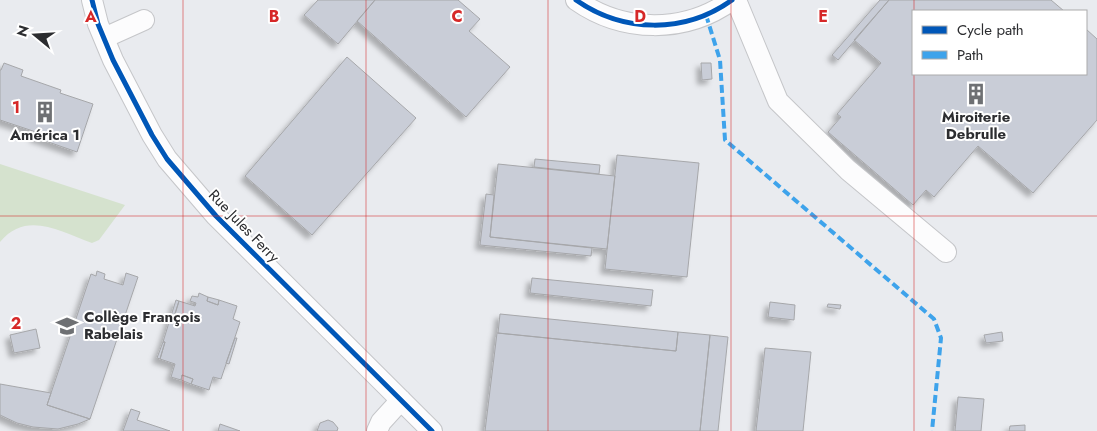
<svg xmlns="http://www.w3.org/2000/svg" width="1097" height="431" font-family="Jost,sans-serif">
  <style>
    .green { fill: #d5e2ce }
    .building { fill: #c9cdd7; stroke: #a6a7aa; filter: url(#shadow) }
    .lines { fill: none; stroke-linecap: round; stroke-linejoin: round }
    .minor-casing { stroke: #c5c6c9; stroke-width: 22 }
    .minor { stroke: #fcfcfd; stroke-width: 20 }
    .quiet { stroke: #3ea3eb; stroke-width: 4; stroke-dasharray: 8 4; stroke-linecap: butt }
    .cycleway-casing { stroke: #fff; stroke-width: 8 }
    .cycleway { stroke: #0057b8; stroke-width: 5 }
    .grid { fill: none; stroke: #d62828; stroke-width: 1; stroke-opacity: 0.55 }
    .labels { text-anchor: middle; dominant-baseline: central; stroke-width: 4; stroke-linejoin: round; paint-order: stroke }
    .poi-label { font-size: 15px; font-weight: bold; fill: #2c2d30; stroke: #fff }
    .street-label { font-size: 15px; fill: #2c2d30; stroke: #fff }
    .grid-label { font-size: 16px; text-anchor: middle; font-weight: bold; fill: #d62828; stroke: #fff; stroke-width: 4; stroke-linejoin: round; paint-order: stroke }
  </style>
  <defs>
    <filter id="shadow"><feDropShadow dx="-4.5" dy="4.5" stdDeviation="2.5" flood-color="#0004"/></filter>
  </defs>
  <rect width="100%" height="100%" fill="#e9ebef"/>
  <path class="green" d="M 0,164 L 125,205 L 99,240 L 92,243 C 60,232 27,210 0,242 Z"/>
  <path class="building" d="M 318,0 L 375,0 L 338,44 L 304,15 Z
    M 375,0 L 458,0 L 480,19 L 469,31 L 510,67 L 466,117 L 357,21 Z
    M 880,0 L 889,0 L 838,60 L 832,55 Z
    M 889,0 L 1051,0 L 1064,11 L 913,11 L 913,74 L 1086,74 L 1086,29 L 1097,39 L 1097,120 L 1033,193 L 978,146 L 934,197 L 926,190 L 913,205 L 828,132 L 841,117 L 837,114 L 881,63 L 854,40 Z
    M 347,57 L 416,118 L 312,235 L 245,176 Z
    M 4,63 L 23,70 L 21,76 L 61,90 L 60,93 L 93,104 L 77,152 L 34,137 L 36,132 L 0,120 L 0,70 L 1,70 Z
    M 701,63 L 711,63 L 712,79 L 702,80 Z
    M 617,155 L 699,163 L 687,277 L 605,269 Z
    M 535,159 L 600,165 L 599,174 L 534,167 Z
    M 498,164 L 615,176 L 607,249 L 490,237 Z
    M 486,194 L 494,195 L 490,237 L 592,248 L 591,256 L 480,245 Z
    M 97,271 L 105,274 L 104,279 L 123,285 L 126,273 L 138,277 L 90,419 L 47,405 L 91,274 L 96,276 Z
    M 532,278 L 653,290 L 651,306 L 530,293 Z
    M 199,293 L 208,297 L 207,301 L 218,305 L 219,300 L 237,306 L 233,319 L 240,322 L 221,379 L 213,377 L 209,390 L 191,384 L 193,379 L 182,375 L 181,380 L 171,377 L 175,364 L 160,359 L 165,342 L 163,342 L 171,316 L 174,317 L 179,301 L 195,306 L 196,303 L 190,301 L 192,296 L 198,297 Z
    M 208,297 L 219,300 L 218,305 L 207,301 Z
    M 176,300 L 179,301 L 174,317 L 171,316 Z
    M 770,302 L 795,305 L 794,320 L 768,317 Z
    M 828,304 L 841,305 L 840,309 L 827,307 Z
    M 500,314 L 678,332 L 676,351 L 498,333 Z
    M 36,329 L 40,348 L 14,353 L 10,335 Z
    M 678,332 L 710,335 L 700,431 L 485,431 L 497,333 L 676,351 Z
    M 1002,332 L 1003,341 L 986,343 L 984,335 Z
    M 710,335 L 728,337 L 718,431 L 700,431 Z
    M 235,338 L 237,338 L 229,364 L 226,363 Z
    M 163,342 L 165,342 L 160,359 L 157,358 Z
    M 765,348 L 811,352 L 803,431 L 756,431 Z
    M 182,375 L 193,379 L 191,384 L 181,380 Z
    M 0,384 L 51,393 L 47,405 L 90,419 L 78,424 L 58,429 L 33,427 L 17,423 L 0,415 Z
    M 958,397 L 984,399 L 981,431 L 955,431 Z
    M 131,409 L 140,412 L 137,420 L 170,431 L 123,431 Z
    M 328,420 L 333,422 L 338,428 L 337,431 L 317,431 L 320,423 Z
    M 220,424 L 240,431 L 218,431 Z
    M 1025,425 L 1025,431 L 1009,431 L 1010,426 Z"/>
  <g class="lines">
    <g class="minor-casing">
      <path id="minor" d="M 92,0 L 98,24 L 113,60 L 152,135 L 167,159 L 216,216 L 432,431
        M 576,0 C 623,33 685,34 732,0
        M 736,0 L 778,101 L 848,170 L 946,252
        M 104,38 L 144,20
        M 377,431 L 381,422 L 401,400"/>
    </g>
    <use href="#minor" class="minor"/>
    <path class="quiet" d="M 706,15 L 720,60 L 725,140 L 934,319 L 941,338 L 932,431"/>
    <g class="cycleway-casing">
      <path id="cycleway" d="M 92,0 L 98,24 L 113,60 L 152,135 L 167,159 L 216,216 L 432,431
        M 576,0 C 623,33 685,34 732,0"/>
    </g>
    <use href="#cycleway" class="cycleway"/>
  </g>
  <path class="grid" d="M 183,0 L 183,431M 366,0 L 366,431M 548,0 L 548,431M 731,0 L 731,431M 914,0 L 914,11M 914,74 L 914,431M 0,216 L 1097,216"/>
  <defs>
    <g id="building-bare" transform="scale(1.725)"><path d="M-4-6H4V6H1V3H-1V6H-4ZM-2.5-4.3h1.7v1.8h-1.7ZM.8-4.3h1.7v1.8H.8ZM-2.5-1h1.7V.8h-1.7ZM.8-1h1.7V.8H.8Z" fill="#6e7073" stroke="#fff" stroke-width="2.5" paint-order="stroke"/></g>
    <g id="school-bare" transform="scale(1.725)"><path d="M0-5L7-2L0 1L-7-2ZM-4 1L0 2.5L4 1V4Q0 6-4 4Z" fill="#6e7073" stroke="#fff" stroke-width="2.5" paint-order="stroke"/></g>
  </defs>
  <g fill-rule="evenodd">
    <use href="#building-bare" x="976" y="94"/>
    <use href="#building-bare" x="45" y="112"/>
    <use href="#school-bare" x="67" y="326"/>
  </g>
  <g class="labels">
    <g class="poi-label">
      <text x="976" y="117">Miroiterie<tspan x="976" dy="17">Debrulle</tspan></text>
      <text x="45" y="135">América 1</text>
      <text x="84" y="317" text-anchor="start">Collège François<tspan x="84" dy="17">Rabelais</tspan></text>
    </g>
    <g class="street-label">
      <text transform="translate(244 226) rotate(46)">Rue Jules Ferry</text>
    </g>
  </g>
  <g class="grid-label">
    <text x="91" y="22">A</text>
    <text x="274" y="22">B</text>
    <text x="457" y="22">C</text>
    <text x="640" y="22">D</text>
    <text x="823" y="22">E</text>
    <text x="16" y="113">1</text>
    <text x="16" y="329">2</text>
  </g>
  <rect x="912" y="10" width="175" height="65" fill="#ffffff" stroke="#ababac"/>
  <rect x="922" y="26" width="25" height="8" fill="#0057b8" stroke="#ababac"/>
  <text x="957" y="35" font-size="15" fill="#2c2d30">Cycle path</text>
  <rect x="922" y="51" width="25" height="8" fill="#3ea3eb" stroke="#ababac"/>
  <text x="957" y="60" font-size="15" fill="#2c2d30">Path</text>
  <g transform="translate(35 35) rotate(288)" stroke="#ffffff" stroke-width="4" paint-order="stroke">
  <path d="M0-4L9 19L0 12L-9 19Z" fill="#2c2d30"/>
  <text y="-8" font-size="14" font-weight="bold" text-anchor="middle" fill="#2c2d30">N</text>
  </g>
</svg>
